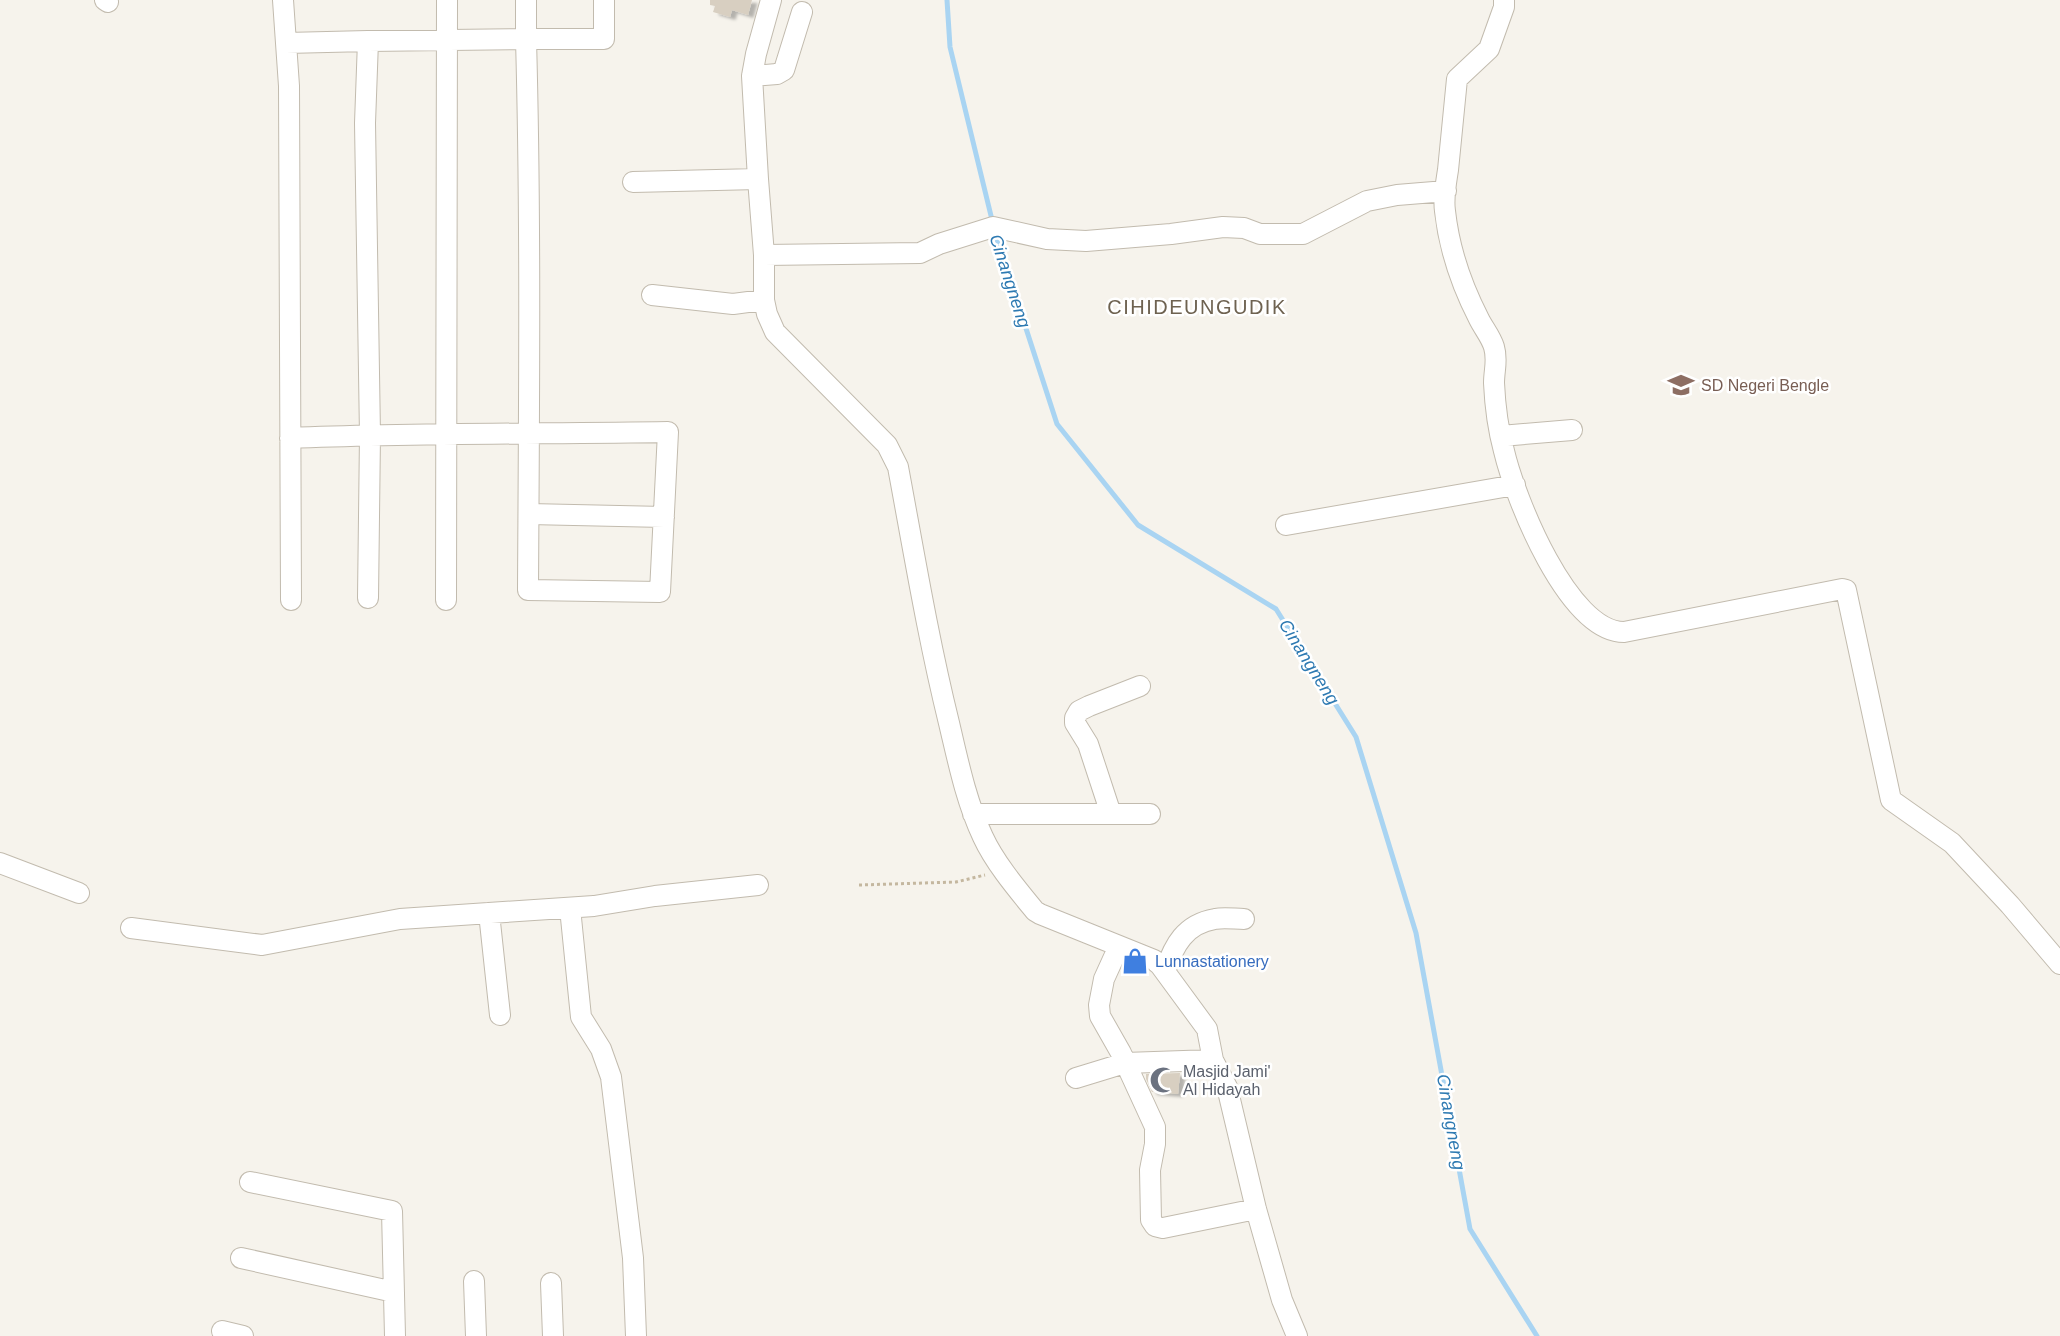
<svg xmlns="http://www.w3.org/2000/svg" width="2060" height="1336" font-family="Arial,sans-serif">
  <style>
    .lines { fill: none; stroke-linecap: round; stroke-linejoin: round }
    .stream { stroke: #a9d4f2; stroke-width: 5 }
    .building { fill: #d8cfc1; filter: url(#shadow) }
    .street-casing { stroke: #c2bbae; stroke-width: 22 }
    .path { stroke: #c4b79f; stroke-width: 3; stroke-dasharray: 3 3; stroke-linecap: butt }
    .street { stroke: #fff; stroke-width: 20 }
    .labels { text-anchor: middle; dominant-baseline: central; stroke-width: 5; stroke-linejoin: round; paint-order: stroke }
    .education-label { font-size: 16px; fill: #785e54; stroke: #fff; text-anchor: start }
    .shop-label { font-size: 16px; fill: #366cbe; stroke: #fff; text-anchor: start }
    .worship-label { font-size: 16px; fill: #5b616d; stroke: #fff; text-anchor: start }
    .water-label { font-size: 18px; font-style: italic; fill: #2e7ab2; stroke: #fff }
    .quarter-label { font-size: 20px; letter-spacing: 1.5px; fill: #6e6250; stroke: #fff }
  </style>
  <defs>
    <filter id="shadow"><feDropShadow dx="5.5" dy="3" stdDeviation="1.5" flood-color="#0004"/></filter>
  </defs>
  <rect width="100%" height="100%" fill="#f6f3ec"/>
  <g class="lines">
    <path class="stream" d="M 947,0 L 950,47 L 993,224
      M 995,233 L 1057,424 L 1138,525 L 1276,609 L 1356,737 L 1416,933 L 1470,1229 L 1537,1336"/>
  </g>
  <path class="building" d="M 710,0 L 752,0 L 748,15 L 732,10 L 730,17 L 713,12 L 715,6 L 710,5 Z
    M 1180,1073 L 1178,1094 L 1152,1092 L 1146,1079 L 1146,1074 Z"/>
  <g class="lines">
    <g class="street-casing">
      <path id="street" d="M 105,0 L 108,2
        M 283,0 L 286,43
        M 526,0 L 526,39 L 604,39 L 604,0
        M 771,0 L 756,54 L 752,76 L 758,179 L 764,255 L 764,300 L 767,314 L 775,332 L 887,445 L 898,467 C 914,553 928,638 949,723 C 958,761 966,801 983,837 C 995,863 1017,889 1035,911 L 1040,914 L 1154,960 L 1160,965 L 1207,1029 L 1213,1060 L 1227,1087 L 1256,1209 L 1282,1300 L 1297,1336
        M 1504,0 L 1504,7 L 1489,49 L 1457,79 C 1454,110 1451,140 1448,170 C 1446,183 1443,198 1445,211 C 1449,248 1462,286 1479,319 C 1484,329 1491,337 1494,347 C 1498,360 1494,370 1494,383 C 1495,405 1498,429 1504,451 C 1515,498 1568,632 1624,632 L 1842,589 L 1846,590 L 1891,800 L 1952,843 L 2010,905 L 2060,964
        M 752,76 L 777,74 L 784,70 L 802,12
        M 633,182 L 758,179
        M 764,255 L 920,253 L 939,244 L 993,227 L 1047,239 L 1086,241 L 1171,234 L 1223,227 L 1244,228 L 1260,234 L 1303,234 L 1367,201 L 1397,195 L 1446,191
        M 652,295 L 733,304 L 764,300
        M 1501,436 L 1572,430
        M 290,438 C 416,433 542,434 668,432 L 660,592 L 528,590 C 529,406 531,222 526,39 L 368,41 L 365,123 L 370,435 L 368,598
        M 529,514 L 664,517
        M 1286,525 L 1515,485
        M 291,600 L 289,86 L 286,43 L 368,41
        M 446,600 L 447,0
        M 973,814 L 1150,814
        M 1111,814 L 1088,744 L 1075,723 L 1075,718 L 1079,711 L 1089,706 L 1140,686
        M 0,863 L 79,893
        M 570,908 L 581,1017 L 601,1049 L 611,1077 L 633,1258 L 636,1336
        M 489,913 L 500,1015
        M 131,928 L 262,945 L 400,919 L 594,906 L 655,896 L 758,885
        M 1119,946 L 1104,979 L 1099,1005 L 1100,1016 L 1121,1053 L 1155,1127 L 1155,1144 L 1150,1170 L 1151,1220 L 1155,1226 L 1163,1228 L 1256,1209
        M 1165,971 C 1174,945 1185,924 1215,919 C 1224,917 1235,919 1244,919
        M 1076,1078 L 1125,1063 L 1213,1060
        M 250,1182 L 392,1211 L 395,1336
        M 241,1258 L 394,1292
        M 474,1281 L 476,1336
        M 551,1283 L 553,1336
        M 222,1331 L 243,1336"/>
    </g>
    <path class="path" d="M 859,885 L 956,882 L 985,875"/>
    <use href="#street" class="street"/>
  </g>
  <defs>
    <g id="school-bare" transform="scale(2.07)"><path d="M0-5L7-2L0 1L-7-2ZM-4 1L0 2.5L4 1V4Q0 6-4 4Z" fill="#8d6e63" stroke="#fff" stroke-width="2.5" paint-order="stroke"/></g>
    <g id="shop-bare" transform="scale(2.07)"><path d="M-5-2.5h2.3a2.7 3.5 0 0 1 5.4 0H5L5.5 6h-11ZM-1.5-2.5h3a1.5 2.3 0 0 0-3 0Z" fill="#3f7fe0" stroke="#fff" stroke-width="2.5" paint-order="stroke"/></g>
    <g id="mosque-bare" transform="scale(2.07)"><path d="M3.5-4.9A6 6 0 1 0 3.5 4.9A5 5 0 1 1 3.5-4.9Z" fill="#6b7280" stroke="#fff" stroke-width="2.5" paint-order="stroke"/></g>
  </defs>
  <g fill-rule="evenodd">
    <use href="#school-bare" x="1681" y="385"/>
    <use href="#shop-bare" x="1135" y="961"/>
    <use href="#mosque-bare" x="1163" y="1080"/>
  </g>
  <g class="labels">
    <g class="education-label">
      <text x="1701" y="385">SD Negeri Bengle</text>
    </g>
    <g class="shop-label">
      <text x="1155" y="961">Lunnastationery</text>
    </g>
    <g class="worship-label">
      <text x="1183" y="1071">Masjid Jami'<tspan x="1183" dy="18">Al Hidayah</tspan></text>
    </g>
    <g class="water-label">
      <text transform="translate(1010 281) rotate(72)">Cinangneng</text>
      <text transform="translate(1309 662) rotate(58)">Cinangneng</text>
      <text transform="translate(1451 1122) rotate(80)">Cinangneng</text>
    </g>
    <g class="quarter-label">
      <text x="1197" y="307">CIHIDEUNGUDIK</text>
    </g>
  </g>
</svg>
